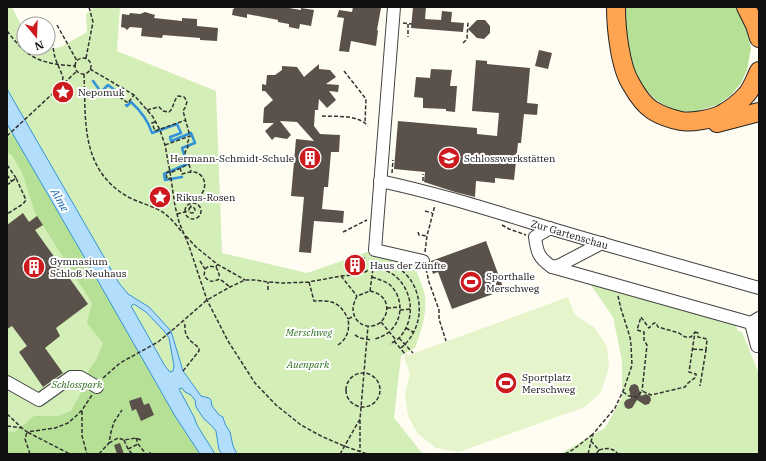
<svg xmlns="http://www.w3.org/2000/svg" width="766" height="461" font-family="'IBM Plex Serif',serif">
  <style>
    .green { fill: #d3eeb7 }
    .forest { fill: #b5e095 }
    .pitch { fill: #e5f4ca }
    .water { fill: #b2defb; stroke: #3293d9; fill-rule: evenodd }
    .lines { fill: none; stroke-linecap: round; stroke-linejoin: round }
    .stream { stroke: #3293d9; stroke-width: 2.5 }
    .building { fill: #5a514b }
    .minor-casing { stroke: #434343; stroke-width: 14 }
    .highway-casing { stroke: #212121; stroke-width: 20 }
    .path { stroke: #323232; stroke-width: 1.5; stroke-dasharray: 4 2; stroke-linecap: butt }
    .minor { stroke: #fff; stroke-width: 12 }
    .highway { stroke: #ffa450; stroke-width: 18 }
    .labels { text-anchor: middle; dominant-baseline: central; stroke-width: 4; stroke-linejoin: round; paint-order: stroke }
    .poi-label { font-size: 10px; fill: #101010; stroke: #fff; text-anchor: start }
    .street-label { font-size: 10px; fill: #101010; stroke: #fff }
    .park-label { font-size: 10px; font-style: italic; fill: #296e19; stroke: #fff }
    .water-label { font-size: 11px; font-style: italic; fill: #0c64ae; stroke: #fff }
  </style>
  <rect width="100%" height="100%" fill="#fffdf2"/>
  <path class="green" d="M 7,7 L 12,7 L 24,31 L 24,48 L 51,49 L 61,47 L 87,32 L 86,14 L 94,7 L 120,7 L 117,51 L 216,91 L 222,253 L 307,273 L 367,252 L 413,263 C 417,273 423,286 425,296 C 427,314 421,331 415,348 L 401,356 L 394,418 L 423,454 L 237,454 L 233,446 L 230,432 L 225,424 L 225,419 C 218,414 212,409 211,400 L 201,396 L 183,371 L 171,331 L 149,307 L 128,294 L 119,283 L 7,89 Z
    M 7,124 L 90,267 L 175,416 L 200,454 L 7,454 Z
    M 588,281 L 734,321 L 738,331 L 742,332 L 759,374 L 759,454 L 560,454 L 605,428 L 622,398 L 622,361 L 613,317 Z
    M 134,304 L 146,312 L 165,332 L 169,338 L 174,366 L 173,371 L 170,372 L 165,366 L 131,306 Z
    M 182,388 L 185,392 L 191,395 L 195,400 L 196,407 L 204,419 L 212,426 L 216,431 L 219,450 L 222,454 L 215,454 L 207,441 L 203,435 L 197,425 L 194,417 L 178,389 Z"/>
  <path class="forest" d="M 624,7 L 735,7 L 739,12 L 745,25 L 751,48 L 747,70 L 741,83 L 730,96 L 717,105 L 694,112 L 671,110 L 655,99 L 638,82 L 629,58 Z
    M 13,134 L 90,267 L 175,416 L 200,454 L 7,454 L 7,431 L 15,432 L 34,416 L 58,416 L 71,411 L 80,395 L 88,372 L 96,360 L 103,343 L 87,323 L 92,303 L 35,213 L 22,172 L 12,155 L 7,152 L 7,139 Z"/>
  <path class="pitch" d="M 568,297 L 575,315 L 595,328 L 607,347 L 609,367 L 601,392 L 585,407 L 459,452 L 436,448 L 418,434 L 408,416 L 405,394 L 410,374 L 404,357 Z"/>
  <path class="water" d="M 7,89 L 119,283 L 128,294 L 149,307 L 171,331 L 183,371 L 201,396 L 209,398 L 211,400 L 212,406 L 219,415 L 223,417 L 225,424 L 230,432 L 233,446 L 237,454 L 222,454 L 219,450 L 216,431 L 212,426 L 204,419 L 196,407 L 195,400 L 191,395 L 185,392 L 182,388 L 179,389 L 194,417 L 197,425 L 203,435 L 207,441 L 215,454 L 200,454 L 175,416 L 90,267 L 7,124 ZM 134,304 L 146,312 L 165,332 L 169,338 L 174,366 L 173,371 L 170,372 L 165,366 L 131,306 Z"/>
  <g class="lines">
    <path class="stream" d="M 93,81 L 101,92 L 108,85 L 119,93 L 116,97
      M 126,105 L 127,106 L 131,102 C 141,111 148,120 152,133 L 177,124 L 181,133 L 170,137 L 171,141 L 191,133 L 195,143 L 182,148 L 187,164 L 164,174 L 165,180 L 182,177"/>
  </g>
  <path class="building" d="M 234,7 L 288,7 L 289,8 L 301,10 L 301,8 L 314,10 L 311,26 L 300,24 L 299,29 L 289,27 L 289,24 L 278,22 L 278,20 L 247,14 L 247,18 L 232,15 L 233,9 L 234,9 Z
    M 353,7 L 381,8 L 377,30 L 378,31 L 376,46 L 351,41 L 349,52 L 339,51 L 344,18 L 337,17 L 339,10 L 352,12 Z
    M 413,7 L 426,7 L 425,19 L 441,20 L 442,11 L 452,12 L 451,22 L 464,23 L 463,32 L 411,28 Z
    M 145,12 L 155,15 L 154,18 L 182,21 L 182,18 L 197,19 L 197,26 L 218,28 L 217,41 L 200,40 L 200,38 L 163,35 L 162,38 L 141,36 L 142,28 L 130,27 L 127,30 L 125,28 L 121,27 L 122,14 L 129,15 L 130,13 L 140,14 Z
    M 477,20 L 485,20 L 490,26 L 490,33 L 484,39 L 477,38 L 468,29 Z
    M 539,50 L 552,53 L 548,69 L 535,66 Z
    M 476,60 L 487,61 L 487,64 L 530,68 L 527,103 L 538,104 L 537,115 L 524,114 L 521,143 L 518,143 L 514,180 L 495,178 L 495,183 L 476,181 L 475,197 L 455,192 L 424,182 L 425,172 L 394,169 L 398,121 L 477,128 L 477,134 L 497,136 L 499,113 L 472,111 Z
    M 319,64 L 319,69 L 330,70 L 336,77 L 326,84 L 339,85 L 338,92 L 329,91 L 336,100 L 327,108 L 319,99 L 318,110 L 315,110 L 314,126 L 320,134 L 340,135 L 339,152 L 331,152 L 328,187 L 324,187 L 322,209 L 344,211 L 343,223 L 314,221 L 311,253 L 299,252 L 304,197 L 291,196 L 296,139 L 314,141 L 297,122 L 280,121 L 291,135 L 287,139 L 275,137 L 272,140 L 265,131 L 274,123 L 263,123 L 264,108 L 273,100 L 265,91 L 262,91 L 262,84 L 266,85 L 267,75 L 275,75 L 282,70 L 282,66 L 297,67 L 304,77 Z
    M 431,69 L 452,70 L 450,86 L 457,86 L 455,112 L 446,111 L 446,109 L 423,108 L 423,98 L 414,97 L 416,77 L 430,78 Z
    M 23,213 L 29,222 L 37,216 L 43,225 L 35,230 L 88,304 L 56,328 L 60,336 L 45,348 L 63,373 L 43,387 L 19,352 L 27,346 L 12,326 L 7,329 L 7,225 Z
    M 486,241 L 504,290 L 452,309 L 438,272 L 433,274 L 430,265 L 431,261 Z
    M 365,257 L 363,266 L 359,268 L 348,271 L 346,266 Z
    M 635,384 L 638,386 L 641,396 L 646,394 L 650,396 L 651,400 L 649,404 L 645,405 L 637,400 L 632,408 L 628,409 L 625,407 L 624,403 L 626,400 L 631,398 L 629,389 L 631,385 Z
    M 141,397 L 144,405 L 149,403 L 154,415 L 141,421 L 136,409 L 132,411 L 129,401 Z
    M 120,443 L 124,454 L 117,454 L 114,445 Z"/>
  <g class="lines">
    <g class="minor-casing">
      <g id="minor">
        <path d="M 394,7 L 375,250 L 423,261"/>
        <path id="s1" d="M 380,181 C 437,193 493,211 549,228 C 619,249 689,268 759,288"/>
        <path d="M 550,228 L 535,237 C 537,253 539,258 552,267 L 560,265 L 602,243"/>
        <path d="M 552,267 L 751,323 L 759,318"/>
        <path d="M 751,323 L 757,346"/>
        <path d="M 7,382 L 39,400 L 71,377 L 80,377 L 97,387"/>
      </g>
    </g>
    <g class="highway-casing">
      <path id="highway" d="M 616,7 C 616,28 620,67 631,84 C 636,93 643,104 652,110 C 660,115 671,119 681,121 C 690,123 714,119 722,114 C 731,109 739,103 746,95 C 752,89 755,79 759,71
        M 746,7 L 755,25 L 759,38
        M 717,123 L 759,112"/>
    </g>
    <path class="path" d="M 403,23 L 412,24
      M 408,24 L 408,37
      M 57,25 L 77,61
      M 7,31 C 14,40 22,50 32,56 C 45,64 61,65 76,66
      M 52,42 L 55,58 L 63,77 L 62,84
      M 463,43 L 467,39 L 468,22
      M 86,58 L 93,22 L 89,7
      M75 66a8 8 0 1 1 16 0a8 8 0 1 1-16 0Z
      M 90,69 L 134,95 L 153,117 L 160,130 L 165,145 L 170,172 L 175,206 L 179,222 L 189,246 L 207,300 L 228,341 L 255,383 L 276,405 L 301,425 L 321,436 L 344,446 L 367,454
      M 344,71 L 366,99 L 365,123
      M 84,74 C 86,121 80,169 128,197 C 138,202 149,205 159,210 C 169,215 176,225 183,233
      M 123,87 L 118,96 L 128,103 L 134,95
      M 147,110 L 159,107 L 163,111 L 169,112 C 174,108 173,101 178,96 L 184,97 L 187,101 L 186,106 L 183,111 L 190,136
      M 322,116 C 337,117 357,114 368,126
      M 155,122 L 152,123 L 155,131 L 186,120
      M 7,136 L 77,71
      M 165,145 L 190,136 L 187,144 L 188,147 L 185,152 L 189,164 L 170,173
      M 189,164 L 191,172
      M 7,165 L 16,178
      M 180,168 L 182,174 C 185,173 189,172 192,172 C 206,172 209,190 198,197 C 195,199 191,199 189,200 L 191,207
      M 170,171 L 166,173 L 167,179 L 171,178
      M 392,173 L 393,160
      M 7,175 L 12,182
      M 423,181 L 423,174
      M 7,185 L 16,178 L 26,200 L 23,204 L 7,214
      M185 211a8 8 0 1 1 16 0a8 8 0 1 1-16 0Z
      M189 210a3 3 0 1 1 6 0a3 3 0 1 1-6 0Z
      M 425,211 L 432,213
      M 177,214 L 189,211
      M 502,225 L 509,229 L 526,235
      M 343,232 L 367,220
      M 418,232 L 419,235 L 427,236
      M 186,236 L 196,247 L 217,264 L 245,280
      M 425,252 L 427,236 L 435,205
      M 200,261 L 205,269 L 204,276 C 210,283 212,282 220,279 L 230,287
      M 216,267 L 218,271 L 220,278
      M 205,269 L 209,266 L 216,267 L 217,265
      M 426,269 L 429,282 L 439,310 L 439,319 L 446,341
      M 341,276 L 357,296
      M 372,277 C 378,279 384,281 389,284 C 402,295 404,316 392,329 C 388,334 380,338 374,339
      M 309,282 L 314,301 C 332,300 340,302 348,319
      M 268,290 L 268,282
      M 370,291 C 397,296 388,329 367,326 C 362,325 359,323 356,319 C 351,310 353,305 357,296 Z
      M 370,291 L 374,260
      M 387,308 L 400,307
      M 400,310 L 411,309
      M 381,322 L 396,340
      M 406,328 L 413,332
      M 695,332 L 698,333 L 698,337 L 707,339 L 706,350
      M 355,335 L 360,338 L 371,340
      M 399,338 L 413,353
      M 394,341 L 406,355
      M 338,345 C 347,339 350,330 348,319 L 354,316
      M 401,348 C 420,332 425,305 412,282 C 410,278 405,274 402,270
      M 693,349 L 706,350 L 700,386
      M 183,371 L 199,351 L 199,348 C 189,339 184,338 185,323 L 184,322
      M346 390a17 17 0 1 1 34 0a17 17 0 1 1-34 0Z
      M 103,378 L 120,363 L 158,342 L 176,327 L 207,300 L 230,287 L 245,280 L 256,280 L 268,282 L 283,283 L 309,282 L 341,276 L 354,275 L 365,272 L 374,267 C 380,268 388,271 394,275 C 413,290 416,318 400,337 C 397,340 393,342 390,344
      M 623,392 L 629,396 L 637,397 L 642,391 L 651,395 L 685,387 L 688,383 L 696,377 L 696,374 L 689,372 L 695,332 L 691,337 L 685,337 L 679,333 L 658,327 L 656,323 L 654,323 L 649,328 L 641,317 L 637,330 L 644,332 L 644,340 L 647,345 L 642,391
      M 82,411 L 82,436 L 87,454
      M 7,414 L 22,428 L 27,432 L 55,428 L 68,423 L 75,417 L 82,410 L 92,395
      M 360,420 L 360,452
      M 7,426 L 22,428
      M 136,438 L 138,444 L 146,454
      M 124,440 L 128,449 L 132,454
      M 591,441 L 599,450 L 596,454
      M 109,443 L 118,438 L 124,440 L 136,438 L 141,440
      M 128,449 L 138,444
      M 599,450 C 607,448 612,447 618,454
      M 150,452 L 150,454
      M 30,454 L 25,439 L 27,432 L 70,454
      M 99,454 L 109,443 L 111,432 L 114,422 L 122,410
      M 340,454 L 360,419 L 368,326
      M 565,454 L 574,449 L 593,434
      M 588,454 L 593,434 L 615,408 L 624,389 L 632,365 L 631,345 L 630,337 L 621,309 L 618,296"/>
    <use href="#minor" class="minor"/>
    <use href="#highway" class="highway"/>
  </g>
  <defs>
    <g id="sight-disc" transform="scale(1.15)"><circle r="9.5" fill="#cd1a1f" stroke="#fff"/><path d="M0-6L1.8-2.2L6-1.7L2.9 1.2L3.7 5.4L0 3.3L-3.7 5.4L-2.9 1.2L-6-1.7L-1.8-2.2Z" fill="#fff"/></g>
    <g id="building-disc" transform="scale(1.15)"><circle r="9.5" fill="#cd1a1f" stroke="#fff"/><path d="M-4-6H4V6H1V3H-1V6H-4ZM-2.5-4.3h1.7v1.8h-1.7ZM.8-4.3h1.7v1.8H.8ZM-2.5-1h1.7V.8h-1.7ZM.8-1h1.7V.8H.8Z" fill="#fff"/></g>
    <g id="school-disc" transform="scale(1.15)"><circle r="9.5" fill="#cd1a1f" stroke="#fff"/><path d="M0-5L7-2L0 1L-7-2ZM-4 1L0 2.5L4 1V4Q0 6-4 4Z" fill="#fff"/></g>
    <g id="stadium-disc" transform="scale(1.15)"><circle r="9.5" fill="#cd1a1f" stroke="#fff"/><path d="M0-5a6.5 5 0 1 0 0 10a6.5 5 0 1 0 0-10ZM-3.5-1.8h7v3.6h-7Z" fill="#fff"/></g>
  </defs>
  <g fill-rule="evenodd">
    <use href="#sight-disc" x="63" y="92"/>
    <use href="#building-disc" x="310" y="158"/>
    <use href="#school-disc" x="449" y="158"/>
    <use href="#sight-disc" x="160" y="197"/>
    <use href="#building-disc" x="355" y="265"/>
    <use href="#building-disc" x="34" y="267"/>
    <use href="#stadium-disc" x="471" y="282"/>
    <use href="#stadium-disc" x="506" y="383"/>
  </g>
  <g class="labels">
    <g class="poi-label">
      <text x="78" y="92">Nepomuk</text>
      <text x="294" y="158" text-anchor="end">Hermann-Schmidt-Schule</text>
      <text x="464" y="158">Schlosswerkstätten</text>
      <text x="176" y="197">Rikus-Rosen</text>
      <text x="50" y="261">Gymnasium<tspan x="50" dy="12">Schloß Neuhaus</tspan></text>
      <text x="370" y="265">Haus der Zünfte</text>
      <text x="486" y="276">Sporthalle<tspan x="486" dy="12">Merschweg</tspan></text>
      <text x="522" y="377">Sportplatz<tspan x="522" dy="12">Merschweg</tspan></text>
    </g>
    <g class="street-label">
      <text stroke="none"><textPath href="#s1" startOffset="197">Zur Gartenschau</textPath></text>
    </g>
    <g class="park-label">
      <text x="309" y="332">Merschweg</text>
      <text x="308" y="364">Auenpark</text>
      <text x="77" y="384">Schlosspark</text>
    </g>
    <g class="water-label">
      <text transform="translate(60 200) rotate(60)">Alme</text>
    </g>
  </g>
  <rect width="766" height="461" fill="none" stroke="#101010" stroke-width="16"/>
  <g transform="translate(36 36) rotate(161)"><circle r="19" fill="#ffffff" stroke="#9f9f9f"/>
  <path d="M0-3L7 15L0 10L-7 15Z" fill="#cd1a1f"/>
  <text y="-6" font-size="11" font-weight="bold" text-anchor="middle" fill="#101010">N</text>
  </g>
</svg>
